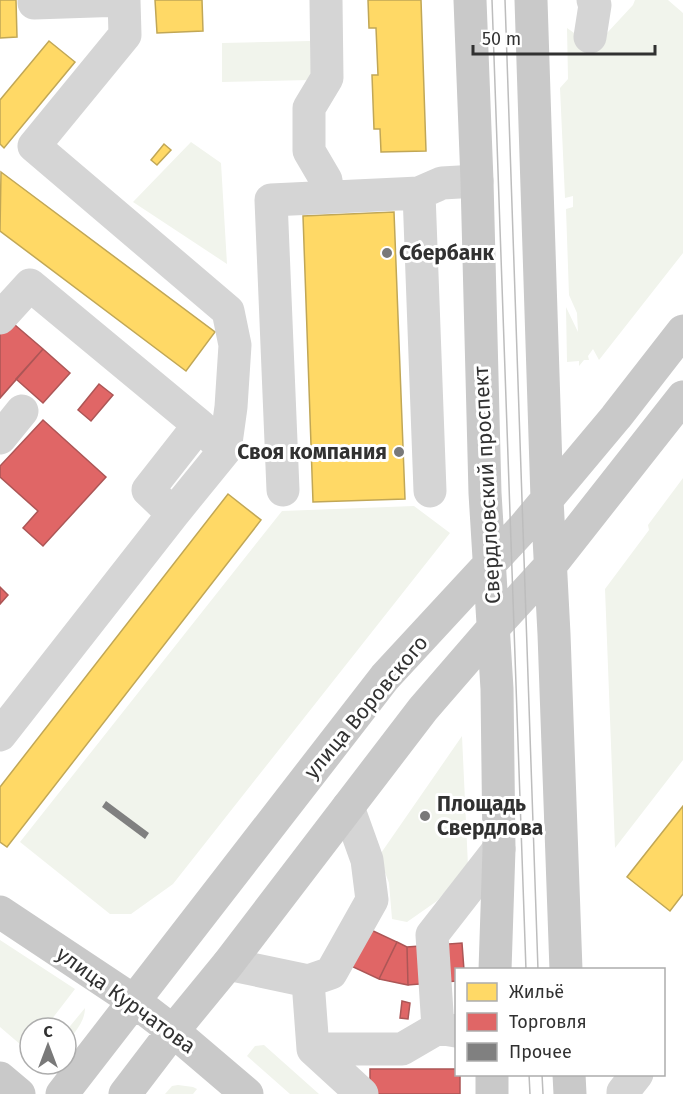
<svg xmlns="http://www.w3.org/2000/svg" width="683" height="1094" font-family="'Fira Sans',sans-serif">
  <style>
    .green { fill: #f1f4ec }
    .homes { fill: #ffd966; stroke: #c1a756; stroke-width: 1.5 }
    .shops { fill: #e06666; stroke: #ac5656; stroke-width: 1.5 }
    .building { fill: #808080 }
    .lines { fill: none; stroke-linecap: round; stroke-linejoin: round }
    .minor { stroke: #d5d5d5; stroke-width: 33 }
    .major { stroke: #c9c9c9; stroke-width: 33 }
    .tram { stroke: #bdbdbd; stroke-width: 1.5 }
    .poi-dot { fill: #797979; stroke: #fff; stroke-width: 2 }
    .labels { text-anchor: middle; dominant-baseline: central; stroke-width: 6; stroke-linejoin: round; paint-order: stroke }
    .poi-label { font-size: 21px; font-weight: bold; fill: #313131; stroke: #fff; text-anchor: start }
    .street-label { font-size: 21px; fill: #313131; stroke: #fff }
  </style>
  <rect width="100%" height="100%" fill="#fff"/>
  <path class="green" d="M 635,0 L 668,0 L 683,13 L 683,253 L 599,360 L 593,349 L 588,356 L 589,360 L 584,360 L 579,366 L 579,361 L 567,362 L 566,307 L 578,332 L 577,313 L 569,295 L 566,209 L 573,207 L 573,196 L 565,198 L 560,88 L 568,79 L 567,28 L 594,47 L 633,5 Z
    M 310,41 L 311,80 L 222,82 L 222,43 Z
    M 191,142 L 221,163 L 227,264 L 133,202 Z
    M 683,478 L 683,760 L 615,848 L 605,589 L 649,530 L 648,525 Z
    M 414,506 L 450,533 L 173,884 L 131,914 L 110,914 L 20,842 L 282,511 Z
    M 462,736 L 468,866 L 437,901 L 407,922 L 392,919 L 389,883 L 379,856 Z
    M 0,940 L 75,989 L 45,1028 L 30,1028 L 30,1048 L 28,1051 L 0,1027 Z
    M 85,1008 C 85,1022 74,1033 66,1044 L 66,1031 Z
    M 264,1045 L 319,1094 L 290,1094 L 247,1056 L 255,1046 Z
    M 178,1085 L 193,1087 L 197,1089 L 193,1094 L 165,1094 L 172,1086 Z"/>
  <path class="homes" d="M 0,0 L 16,0 L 17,37 L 0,38 Z
    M 155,0 L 202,0 L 203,31 L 157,33 Z
    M 368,0 L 421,0 L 426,151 L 381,152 L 380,129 L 374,129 L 372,75 L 378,75 L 376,28 L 369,28 Z
    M 49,41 L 75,62 L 4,148 L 0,144 L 0,100 Z
    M 164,144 L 171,150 L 157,165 L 151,160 Z
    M 1,172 L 215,332 L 186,371 L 0,231 Z
    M 394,212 L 405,499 L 313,502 L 303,216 Z
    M 228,494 L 261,520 L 7,847 L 0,842 L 0,787 Z
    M 683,806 L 683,894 L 670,911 L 627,877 Z"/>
  <path class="shops" d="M 8,319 L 43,349 L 0,398 L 0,327 Z
    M 43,349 L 70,373 L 43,403 L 16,379 Z
    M 99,384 L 113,395 L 91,421 L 78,410 Z
    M 43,420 L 106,477 L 43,546 L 23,528 L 38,511 L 0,477 L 0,466 Z
    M 0,587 L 8,595 L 0,604 Z
    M 354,922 L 397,942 L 379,979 L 336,959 Z
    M 397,942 L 407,947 L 408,985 L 379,979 Z
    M 462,943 L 464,970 L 456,970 L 456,981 L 408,985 L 407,947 Z
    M 402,1001 L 410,1003 L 408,1019 L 400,1018 Z
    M 370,1069 L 456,1069 L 456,1074 L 460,1074 L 460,1094 L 376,1094 L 370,1089 Z"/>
  <path class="building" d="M 106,801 L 149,833 L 145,839 L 102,807 Z"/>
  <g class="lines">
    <path class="minor" d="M 326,0 L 327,78 L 309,108 L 309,151 L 326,180 L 327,197
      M 590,37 L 595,5 L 593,0
      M 419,193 L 430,491
      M 0,318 L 30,285 L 199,425 L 225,450
      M 0,438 L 22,411
      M 283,490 L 271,200 L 419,193 L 442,183 L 477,181
      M 173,514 L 148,490 L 199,425
      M 0,735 L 173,514 L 225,450 L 231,407 L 235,345 L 228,311 L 34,146 L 125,35 L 124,0 L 34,3 L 34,0
      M 228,964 L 308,981 L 331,973 L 372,900 L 367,860 L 348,807
      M 308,981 L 313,1049 L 362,1094
      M 456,1031 L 438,1028 L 432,935 L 499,849
      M 313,1049 L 402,1049 L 438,1028
      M 623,1094 L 623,1092 L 637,1074"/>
    <path class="major" d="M 470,0 L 477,181 L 485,493 L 497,689 L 499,849 L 495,970
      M 531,0 L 547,499 L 554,634 L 566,970
      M 0,912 L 134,1001 L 173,1031 L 247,1094
      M 569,1074 L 570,1094
      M 0,1078 L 19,1094
      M 62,1094 L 385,677 L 523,528 L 616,417 L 683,331
      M 125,1094 L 173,1031 L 228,964 L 423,709 L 494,627 L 550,566 L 683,397
      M 492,1094 L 492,1074"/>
    <path class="tram" d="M 492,0 L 526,970
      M 505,0 L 538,970
      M 529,1074 L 530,1094
      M 542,1074 L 543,1094"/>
  </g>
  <g class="poi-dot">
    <circle cx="387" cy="253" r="6"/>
    <circle cx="399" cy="452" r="6"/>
    <circle cx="425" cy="816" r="6"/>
  </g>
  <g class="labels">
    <g class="poi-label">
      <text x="399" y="253">Сбербанк</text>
      <text x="387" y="452" text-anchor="end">Своя компания</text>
      <text x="437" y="804">Площадь<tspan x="437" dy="24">Свердлова</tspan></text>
    </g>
    <g class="street-label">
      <text transform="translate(487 485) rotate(-93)">Свердловский проспект</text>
      <text transform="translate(366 707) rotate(-50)">улица Воровского</text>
      <text transform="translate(126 1000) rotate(36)">улица Курчатова</text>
    </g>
  </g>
  <rect x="455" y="968" width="210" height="108" fill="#ffffff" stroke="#adadad" stroke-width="1.5"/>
  <rect x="467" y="983" width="30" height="18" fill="#ffd966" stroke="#adadad" stroke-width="1.5"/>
  <text x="509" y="998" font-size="18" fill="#313131">Жильё</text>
  <rect x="467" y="1013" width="30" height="18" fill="#e06666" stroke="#adadad" stroke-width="1.5"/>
  <text x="509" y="1028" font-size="18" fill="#313131">Торговля</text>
  <rect x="467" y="1043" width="30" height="18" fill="#808080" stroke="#adadad" stroke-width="1.5"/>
  <text x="509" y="1058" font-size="18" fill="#313131">Прочее</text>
  <g transform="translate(48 1046)"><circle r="28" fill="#ffffff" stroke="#adadad" stroke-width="1.5"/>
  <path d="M0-4.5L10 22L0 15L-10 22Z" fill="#797979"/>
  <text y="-9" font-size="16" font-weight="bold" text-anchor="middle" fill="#313131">С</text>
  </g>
  <path d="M473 45v9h182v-9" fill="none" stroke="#313131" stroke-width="3"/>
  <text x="482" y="45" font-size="18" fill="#313131" stroke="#ffffff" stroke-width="4.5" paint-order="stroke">50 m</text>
</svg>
